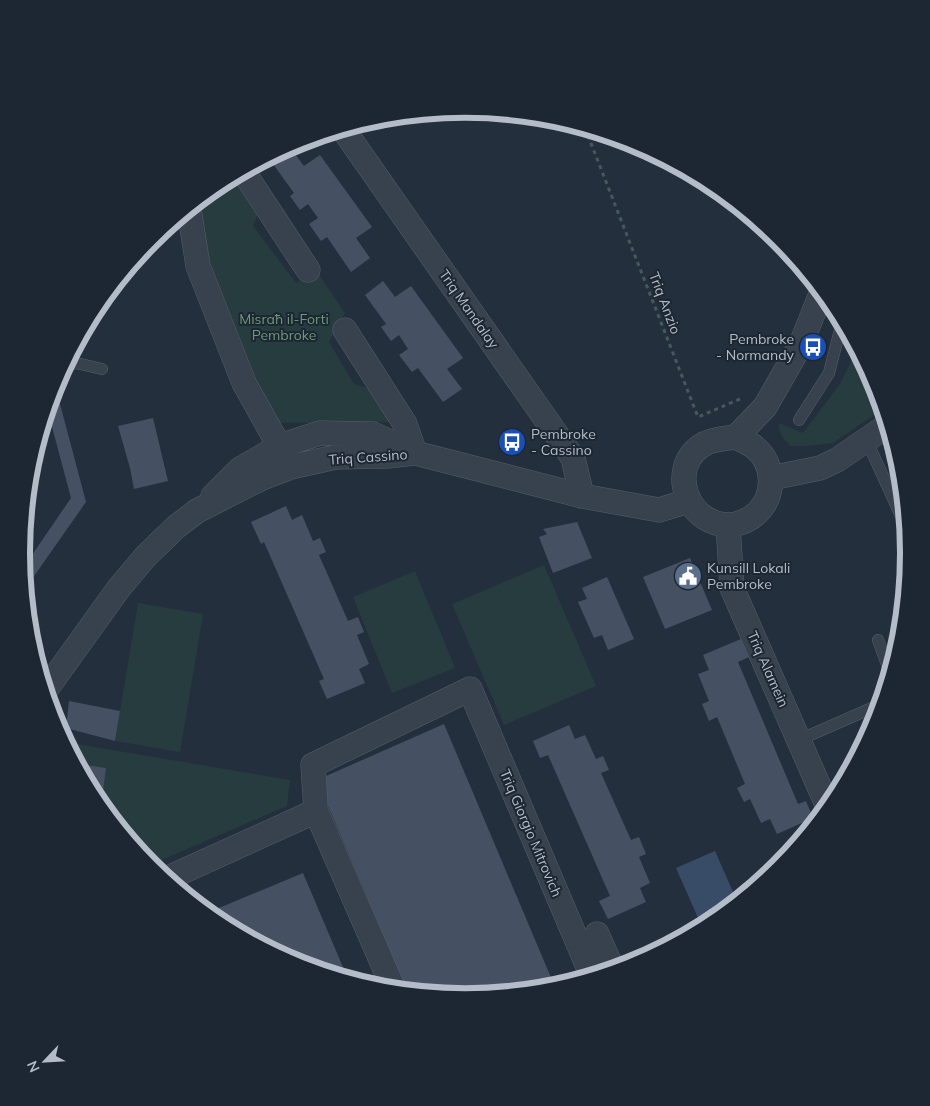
<svg xmlns="http://www.w3.org/2000/svg" width="930" height="1106" font-family="Mulish,sans-serif">
  <style>
    .green { fill: #263c3f }
    .water { fill: #394c67 }
    .building { fill: #455162 }
    .lines { fill: none; stroke-linecap: round; stroke-linejoin: round }
    .lane-casing { stroke: #565f6c; stroke-width: 12 }
    .street-casing { stroke: #565f6c; stroke-width: 25 }
    .path { stroke: #44595c; stroke-width: 3; stroke-dasharray: 4 4; stroke-linecap: butt }
    .lane { stroke: #38414e; stroke-width: 11 }
    .street { stroke: #38414e; stroke-width: 24 }
    .labels { text-anchor: middle; dominant-baseline: central; stroke-width: 4; stroke-linejoin: round; paint-order: stroke }
    .street-label { font-size: 14px; fill: #b4bcc9; stroke: #1d2633 }
    .park-label { font-size: 14px; fill: #6b9a76; stroke: #1d2633 }
    .poi-label { font-size: 14px; fill: #b4bcc9; stroke: #1d2633; text-anchor: start }
    .rim { fill: none; stroke: #b4bcc9; stroke-width: 6 }
  </style>
  <rect width="100%" height="100%" fill="#242f3e"/>
  <path class="green" d="M 236,175 L 259,211 L 253,226 L 296,283 L 316,270 L 345,313 L 329,342 L 354,384 L 372,389 L 391,422 L 275,423 L 202,255 L 201,198 L 219,184 Z
    M 857,349 L 875,383 L 883,409 L 833,443 L 808,446 L 790,446 L 780,434 L 779,423 L 803,433 L 840,384 Z
    M 544,565 L 596,686 L 504,725 L 452,604 Z
    M 415,571 L 455,668 L 392,693 L 353,597 Z
    M 138,603 L 203,614 L 180,752 L 115,741 Z
    M 65,742 L 290,780 L 287,806 L 150,865 L 96,799 Z"/>
  <path class="water" d="M 715,851 L 737,901 L 711,922 L 702,927 L 676,868 Z"/>
  <path class="building" d="M 292,150 L 304,166 L 320,155 L 372,227 L 356,238 L 370,258 L 351,272 L 327,237 L 321,241 L 309,224 L 318,218 L 308,204 L 300,210 L 290,196 L 294,193 L 273,164 Z
    M 383,281 L 395,297 L 411,286 L 463,358 L 447,369 L 462,389 L 443,402 L 418,368 L 412,372 L 399,355 L 408,349 L 399,335 L 391,341 L 381,327 L 386,324 L 365,295 Z
    M 55,385 L 86,502 L 25,589 L 23,568 L 71,498 L 47,408 Z
    M 153,418 L 168,481 L 134,489 L 130,468 L 118,426 Z
    M 286,506 L 292,520 L 302,515 L 313,541 L 320,538 L 326,552 L 319,555 L 348,621 L 358,617 L 364,632 L 357,635 L 369,664 L 359,669 L 365,683 L 327,699 L 319,681 L 324,679 L 264,542 L 261,544 L 251,522 Z
    M 577,522 L 592,558 L 553,573 L 539,537 L 547,534 L 543,529 Z
    M 690,558 L 712,610 L 665,629 L 643,577 Z
    M 607,577 L 634,639 L 608,650 L 602,635 L 594,638 L 578,602 L 587,599 L 582,588 Z
    M 741,639 L 749,657 L 738,662 L 798,804 L 806,801 L 813,818 L 777,834 L 770,819 L 761,823 L 750,799 L 744,802 L 737,788 L 745,784 L 717,717 L 709,721 L 702,704 L 709,701 L 698,674 L 709,670 L 703,655 Z
    M 69,701 L 120,711 L 115,741 L 66,728 Z
    M 444,724 L 555,987 L 465,997 L 407,991 L 317,780 Z
    M 569,725 L 575,739 L 585,735 L 596,759 L 603,756 L 609,770 L 601,773 L 631,840 L 639,837 L 646,854 L 639,857 L 650,883 L 640,888 L 646,902 L 608,919 L 599,901 L 610,896 L 548,755 L 540,758 L 533,741 Z
    M 77,764 L 106,768 L 103,791 L 90,789 Z
    M 303,873 L 348,979 L 295,963 L 218,922 L 207,913 Z"/>
  <g class="lines">
    <g class="lane-casing">
      <path id="lane" d="M 64,366 L 76,363 L 102,369
        M 799,420 L 829,373 L 842,322
        M 866,439 L 906,527
        M 878,640 L 890,673
        M 799,740 L 881,704"/>
    </g>
    <g class="street-casing">
      <path id="street" d="M 343,129 L 573,458 L 582,496
        M 243,171 L 308,270
        M 189,209 L 198,266 L 244,383 L 291,467
        M 345,330 L 405,424 L 415,453
        M 736,437 C 742,440 748,443 753,446 C 774,462 776,492 759,511 C 753,517 745,522 736,524 C 688,532 663,465 706,443 C 716,439 726,438 736,437 Z
        M 736,437 L 765,407 L 801,344 L 822,291
        M 771,478 L 820,468 L 837,460 L 888,425
        M 213,496 L 240,469 L 280,446 L 320,433 L 373,434 L 414,453
        M 728,525 L 732,588 L 828,807
        M 45,691 L 119,588 L 146,556 L 176,527 L 197,511 L 262,478 L 291,467 L 336,457 L 387,456 L 415,453 L 582,496 L 659,510 L 689,501
        M 316,811 L 394,990
        M 166,879 L 316,811 L 313,765 L 470,689 L 592,976
        M 597,934 L 613,970"/>
    </g>
    <path class="path" d="M 585,128 L 698,417 L 740,399"/>
    <use href="#lane" class="lane"/>
    <use href="#street" class="street"/>
  </g>
  <defs>
    <g id="bus-disc" transform="scale(1.4375)"><circle r="9.5" fill="#1a4fb4" stroke="#1d2633"/><path d="M-5-6H5V4H4V6H2V4H-2V6H-4V4H-5ZM-3.5-4V0h7V-4ZM-3.5 1.2v1.5H-2V1.2ZM2 1.2v1.5H3.5V1.2Z" fill="#fff"/></g>
    <g id="civic-disc" transform="scale(1.4375)"><circle r="9.5" fill="#5c6f8a" stroke="#1d2633"/><path d="M-.6-6.5H3V-4.5H.6V-3L4-1V1h2V6H-6V1h2V-1L-.6-3ZM-1.2 2.5V6h2.4V2.5Z" fill="#fff"/></g>
  </defs>
  <g fill-rule="evenodd">
    <use href="#bus-disc" x="813" y="347"/>
    <use href="#bus-disc" x="512" y="442"/>
    <use href="#civic-disc" x="688" y="576"/>
  </g>
  <g class="labels">
    <g class="street-label">
      <text transform="translate(665 303) rotate(69)">Triq Anzio</text>
      <text transform="translate(469 309) rotate(55)">Triq Mandalay</text>
      <text transform="translate(368 457) rotate(-4)">Triq Cassino</text>
      <text transform="translate(768 669) rotate(66)">Triq Alamein</text>
      <text transform="translate(531 833) rotate(67)">Triq Giorgio Mitrovich</text>
    </g>
    <g class="park-label">
      <text x="284" y="319">Misraħ il-Forti<tspan x="284" dy="16">Pembroke</tspan></text>
    </g>
    <g class="poi-label">
      <text x="794" y="339" text-anchor="end">Pembroke<tspan x="794" dy="16">- Normandy</tspan></text>
      <text x="531" y="434">Pembroke<tspan x="531" dy="16">- Cassino</tspan></text>
      <text x="707" y="568">Kunsill Lokali<tspan x="707" dy="16">Pembroke</tspan></text>
    </g>
  </g>
  <path d="M0 0H930V1106H0ZM30 553a435 435 0 1 1 870 0a435 435 0 1 1-870 0Z" fill="#1d2633" fill-rule="evenodd"/>
  <path class="rim" d="M30 553a435 435 0 1 1 870 0a435 435 0 1 1-870 0Z"/>
  <g transform="translate(45 1061) rotate(245)" stroke="#1d2633" stroke-width="4" paint-order="stroke">
  <path d="M0-4L9 19L0 12L-9 19Z" fill="#b4bcc9"/>
  <text y="-8" font-size="14" font-weight="bold" text-anchor="middle" fill="#b4bcc9">N</text>
  </g>
</svg>
